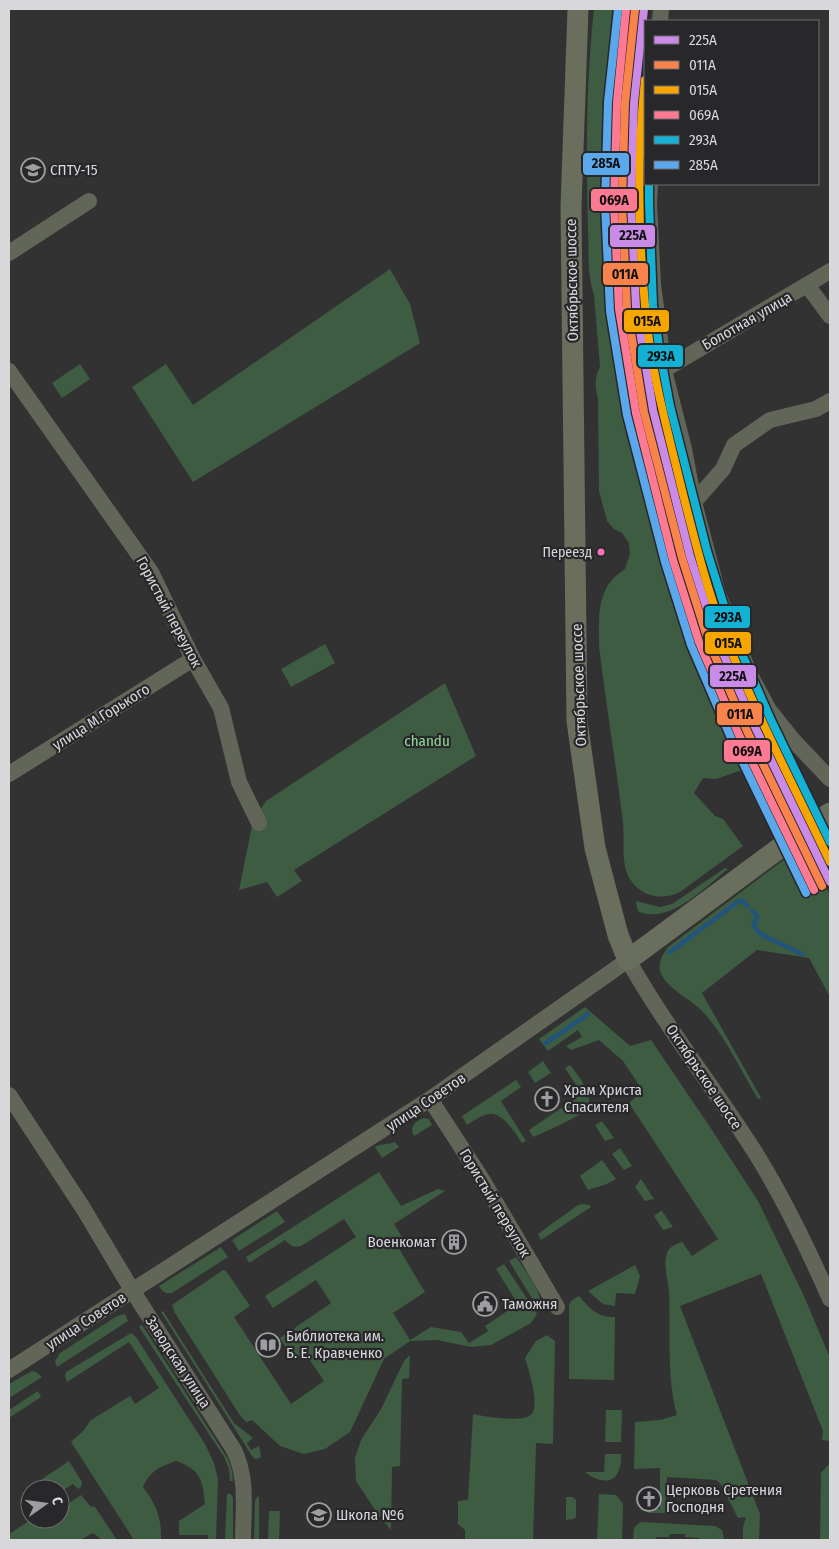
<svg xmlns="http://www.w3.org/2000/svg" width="839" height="1549" font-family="'Fira Sans Condensed',sans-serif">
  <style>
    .green { fill: #3e5c41 }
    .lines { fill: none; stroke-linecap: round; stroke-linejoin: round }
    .stream { stroke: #21557c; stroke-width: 4.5 }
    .minor { stroke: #626658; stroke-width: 16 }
    .major { stroke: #6a6e5d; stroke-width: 21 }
    .rail-1-casing { stroke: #28272a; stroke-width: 11 }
    .rail-2-casing { stroke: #28272a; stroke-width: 11 }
    .rail-3-casing { stroke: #28272a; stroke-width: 11 }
    .rail-4-casing { stroke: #28272a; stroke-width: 11 }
    .rail-5-casing { stroke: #28272a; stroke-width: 11 }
    .rail-6-casing { stroke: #28272a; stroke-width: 11 }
    .rail-1 { stroke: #ca8be6; stroke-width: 8 }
    .rail-2 { stroke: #f8844c; stroke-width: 8 }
    .rail-3 { stroke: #f7a600; stroke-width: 8 }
    .rail-4 { stroke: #fe7a93; stroke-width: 8 }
    .rail-5 { stroke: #13b2d5; stroke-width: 8 }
    .rail-6 { stroke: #5aa8eb; stroke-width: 8 }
    .bus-dot { fill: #fc73be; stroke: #28272a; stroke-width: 2 }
    .labels { text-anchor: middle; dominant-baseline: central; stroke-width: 4.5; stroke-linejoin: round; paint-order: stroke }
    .bus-label { font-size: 14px; fill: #d8d7da; stroke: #28272a; text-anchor: end }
    .poi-label { font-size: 15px; fill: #d8d7da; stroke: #28272a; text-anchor: start }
    .street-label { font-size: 15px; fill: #d8d7da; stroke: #28272a }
    .park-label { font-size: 15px; fill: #8edb96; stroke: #28272a }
    .line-badge { stroke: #28272a; stroke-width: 2 }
    .pale-badge-label { font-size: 14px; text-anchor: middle; font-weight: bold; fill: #111 }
  </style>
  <rect width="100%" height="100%" fill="#323233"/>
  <path class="green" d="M 594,9 L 635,9 L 624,121 L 623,225 L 625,294 L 631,347 L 643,438 L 680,571 L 701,633 L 720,682 L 735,713 L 758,750 L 775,785 L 758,790 L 745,772 L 739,771 L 716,779 L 703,778 L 694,793 L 715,816 L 723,819 L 743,846 L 680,892 C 662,901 641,897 630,879 C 620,863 625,841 623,823 C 616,764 606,705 599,646 C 599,615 596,587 625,569 L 630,554 L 629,543 L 622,533 L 614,529 L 607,521 L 599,491 L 598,399 C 595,388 594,377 600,367 L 594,295 C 587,275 589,251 588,230 C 586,157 586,82 594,9 Z
    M 390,269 L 410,304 L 420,343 L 193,482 L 132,387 L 166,364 L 193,405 Z
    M 80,364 L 90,379 L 62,398 L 52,383 Z
    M 325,644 L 335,663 L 291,687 L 281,669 Z
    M 445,683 L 476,756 L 294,870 L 302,881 L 277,897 L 267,882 L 239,890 L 253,821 L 266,801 Z
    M 805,844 L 830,895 L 830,997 L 809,958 L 757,950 L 702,993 L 761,1098 L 758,1099 C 741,1071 725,1035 702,1011 C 690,998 666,989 660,971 C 658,962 663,954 668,947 Z
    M 725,868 L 728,869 C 705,887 671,924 639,912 L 637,908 L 636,901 L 660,907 L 672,904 Z
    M 585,1007 L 630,1046 L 651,1040 L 710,1127 L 758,1201 L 804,1296 L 830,1358 L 830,1441 L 822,1440 L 823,1431 L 761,1274 L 680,1306 L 756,1504 L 760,1514 L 759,1540 L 743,1540 L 743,1527 L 746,1517 L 738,1518 L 720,1483 L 716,1480 L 667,1477 L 665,1513 L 649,1513 L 640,1509 L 660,1509 L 660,1468 L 634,1469 L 635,1422 L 660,1420 L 677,1415 C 666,1375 671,1333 669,1292 C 668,1279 663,1265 667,1253 C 670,1246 676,1244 682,1242 L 692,1256 L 718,1239 L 629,1103 L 643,1091 L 623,1061 L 599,1040 L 571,1050 L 566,1046 L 582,1037 L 578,1030 L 548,1051 L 539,1039 Z
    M 543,1061 L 551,1073 L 535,1083 L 528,1072 Z
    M 570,1065 C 577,1073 594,1096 588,1107 C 583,1116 544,1132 533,1137 L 529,1130 L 582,1094 L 565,1068 Z
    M 516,1080 L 521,1087 L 501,1101 L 526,1141 L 522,1143 C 515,1133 503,1112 489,1114 C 482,1115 473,1121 467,1125 L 462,1116 Z
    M 424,1118 L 429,1119 L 432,1125 L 414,1136 L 412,1132 C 412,1124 417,1120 424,1118 Z
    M 602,1121 L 614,1138 L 605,1141 L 595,1125 Z
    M 395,1142 L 399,1147 L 382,1158 L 375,1147 C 382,1143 388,1145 395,1142 Z
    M 620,1148 L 632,1166 L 624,1170 L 612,1154 Z
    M 602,1160 L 616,1179 L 607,1184 L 588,1190 L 580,1176 Z
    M 379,1172 L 401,1206 L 438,1189 L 445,1191 L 394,1224 L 405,1242 L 398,1247 L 425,1292 L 393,1313 L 410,1340 L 431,1327 L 461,1332 L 469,1343 L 488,1331 L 485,1326 L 518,1304 L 496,1269 L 504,1264 L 537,1314 L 531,1323 L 491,1345 L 471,1347 L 437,1340 L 410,1341 L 384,1359 L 350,1432 L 325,1449 L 304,1454 L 280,1446 L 252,1420 L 246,1422 L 239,1414 L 175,1313 L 172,1305 L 223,1270 L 226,1271 L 250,1306 L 234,1317 L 291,1404 L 324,1381 L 305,1353 L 294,1360 L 280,1338 L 331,1303 L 316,1280 L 273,1308 L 265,1296 L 356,1237 L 344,1219 L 301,1246 C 293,1248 291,1246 285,1240 L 249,1263 L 246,1257 Z
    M 641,1179 L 654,1199 L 645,1201 L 635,1187 Z
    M 583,1204 L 589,1205 L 591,1207 L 541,1240 L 538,1234 L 578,1205 Z
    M 662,1210 L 662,1211 L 673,1227 L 663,1230 L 654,1216 Z
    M 277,1211 L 285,1222 L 239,1251 L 232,1240 Z
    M 221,1247 L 228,1257 L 172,1293 C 165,1294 163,1292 159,1286 Z
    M 516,1257 C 523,1268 543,1292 540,1305 L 535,1303 L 533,1300 L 509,1261 Z
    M 635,1265 L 640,1276 L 635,1294 L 616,1293 L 615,1306 L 603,1304 L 588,1291 Z
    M 579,1296 C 591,1309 596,1317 615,1317 L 614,1380 L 569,1379 L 569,1305 L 571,1301 Z
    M 163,1311 L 234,1423 L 253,1438 L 247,1443 L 251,1450 L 259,1446 L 261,1456 L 260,1458 L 255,1459 L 252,1456 L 161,1312 Z
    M 125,1314 L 128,1321 L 57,1367 L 55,1361 L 60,1353 L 117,1316 Z
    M 142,1325 L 228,1459 L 232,1470 L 233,1481 L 230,1481 L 229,1469 L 224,1457 L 139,1327 Z
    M 131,1333 L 136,1337 L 205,1444 L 214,1463 L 218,1480 L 216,1540 L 208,1540 L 208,1535 L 179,1535 L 179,1521 L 205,1504 C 203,1480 200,1469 176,1461 C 159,1467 151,1470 143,1487 C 156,1504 162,1519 161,1540 L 134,1540 L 71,1442 L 83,1431 L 91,1420 L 130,1396 L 135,1404 L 159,1388 L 129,1342 L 67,1382 L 65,1376 L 66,1372 Z
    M 547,1335 L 555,1341 L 553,1444 L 536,1443 L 533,1540 L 465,1540 L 465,1530 L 458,1524 L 458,1501 L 468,1500 L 473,1414 C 483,1416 528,1425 533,1412 C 538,1398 529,1372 525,1358 L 536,1341 Z
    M 410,1355 L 409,1378 L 402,1379 L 400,1466 L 392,1467 L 391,1530 L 379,1516 L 356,1481 L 355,1458 L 361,1440 L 381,1409 L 404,1361 Z
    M 32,1371 L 36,1372 L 42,1377 L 9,1398 L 9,1384 Z
    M 38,1391 L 41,1397 L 9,1418 L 9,1410 Z
    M 606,1410 L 622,1410 L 621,1442 L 605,1442 Z
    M 605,1454 L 621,1454 C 621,1461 621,1468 617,1474 C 611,1486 592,1479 585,1472 L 604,1472 Z
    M 69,1461 L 82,1482 L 81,1487 L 78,1489 L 73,1484 L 60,1492 L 60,1489 L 47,1489 L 42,1479 Z
    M 830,1463 L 830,1540 L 820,1540 L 821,1473 Z
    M 227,1494 L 231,1494 L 233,1498 L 233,1539 L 225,1539 Z
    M 599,1494 L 616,1495 L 623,1504 L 622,1540 L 597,1539 Z
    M 81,1495 L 90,1506 L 95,1507 L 117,1540 L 102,1540 L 93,1533 L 80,1540 L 9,1540 L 9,1534 L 32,1519 L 60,1519 L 60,1503 L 63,1507 Z
    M 258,1496 L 259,1498 L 259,1540 L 254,1540 L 255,1501 Z
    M 566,1497 L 572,1497 L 576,1500 L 576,1517 L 574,1519 L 566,1520 Z
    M 269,1511 L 280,1511 L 279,1540 L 268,1540 Z
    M 640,1522 L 715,1526 L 722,1530 L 724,1540 L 700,1540 L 699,1538 L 685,1537 L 685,1534 L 670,1534 L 669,1537 L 656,1537 L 656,1540 L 633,1540 L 634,1528 Z"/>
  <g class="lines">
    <path class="stream" d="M 752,911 L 757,916 L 754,926 L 759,933 L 766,937 L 802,954
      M 670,952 L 739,901 L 743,901 L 747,906
      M 546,1043 L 588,1014"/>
    <path class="minor" d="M 660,21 L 661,9
      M 650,184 L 649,204 L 653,284 L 664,370 L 684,449 L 694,502 L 718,594 L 749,673 L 769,710 L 793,740 L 830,779
      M 9,253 L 89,201
      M 807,285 L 830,316
      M 664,370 L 830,271
      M 9,371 L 151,572 L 193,659 L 221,708 L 239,782 L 259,823
      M 694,502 L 723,469 L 734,445 L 770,420 L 816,409 L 830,401
      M 9,774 L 193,659
      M 9,1095 L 83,1208 L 132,1290 L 234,1450 C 248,1479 243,1509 243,1540
      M 430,1099 L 480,1176 L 557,1307
      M 9,1370 L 430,1099 L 628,960 C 667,1029 716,1090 758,1157 C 786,1203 809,1251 830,1299"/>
    <path class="major" d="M 578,9 L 571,207 L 577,721 L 595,848 L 618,935 L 628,960 L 804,830 L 830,813"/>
    <g class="rail-1-casing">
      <path id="rail-1" d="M 644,9 L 634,103 L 631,203 L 636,307 L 653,410 L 690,556 L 716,637 L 755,727 L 830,882"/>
    </g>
    <g class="rail-2-casing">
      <path id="rail-2" d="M 635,9 L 625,103 L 622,203 L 627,308 L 644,412 L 682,558 L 708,640 L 747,731 L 822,886"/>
    </g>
    <g class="rail-3-casing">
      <path id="rail-3" d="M 645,80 C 637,154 638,231 645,305 C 650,369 668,432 683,494 C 695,541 707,590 725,636 C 756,713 794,787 830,862"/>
    </g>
    <g class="rail-4-casing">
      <path id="rail-4" d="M 626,9 L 617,102 L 614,204 L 619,309 L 636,413 L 673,560 L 699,642 L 739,735 L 814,890"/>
    </g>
    <g class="rail-5-casing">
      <path id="rail-5" d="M 649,184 L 649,203 L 653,305 L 660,353 L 670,406 L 707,551 L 732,631 L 771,720 L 830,842"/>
    </g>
    <g class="rail-6-casing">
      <path id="rail-6" d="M 618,9 L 608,102 L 605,204 L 610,311 L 627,415 L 665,562 L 691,645 L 731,738 L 806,893"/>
    </g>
    <use href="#rail-1" class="rail-1"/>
    <use href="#rail-2" class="rail-2"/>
    <use href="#rail-3" class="rail-3"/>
    <use href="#rail-4" class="rail-4"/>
    <use href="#rail-5" class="rail-5"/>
    <use href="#rail-6" class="rail-6"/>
  </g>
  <defs>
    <g id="university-ring" transform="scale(1.25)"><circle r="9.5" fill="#28272a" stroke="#9e9da0" stroke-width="1.5"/><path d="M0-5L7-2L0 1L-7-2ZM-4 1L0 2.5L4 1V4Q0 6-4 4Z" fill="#9e9da0"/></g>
    <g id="church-ring" transform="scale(1.25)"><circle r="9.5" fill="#28272a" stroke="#9e9da0" stroke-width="1.5"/><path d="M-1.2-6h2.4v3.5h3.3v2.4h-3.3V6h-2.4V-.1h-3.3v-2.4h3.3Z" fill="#9e9da0"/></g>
    <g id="building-ring" transform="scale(1.25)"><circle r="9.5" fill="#28272a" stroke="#9e9da0" stroke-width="1.5"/><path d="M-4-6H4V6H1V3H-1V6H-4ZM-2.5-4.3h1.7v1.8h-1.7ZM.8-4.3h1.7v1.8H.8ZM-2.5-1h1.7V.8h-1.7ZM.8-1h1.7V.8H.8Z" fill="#9e9da0"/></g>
    <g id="civic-ring" transform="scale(1.25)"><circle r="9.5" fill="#28272a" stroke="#9e9da0" stroke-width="1.5"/><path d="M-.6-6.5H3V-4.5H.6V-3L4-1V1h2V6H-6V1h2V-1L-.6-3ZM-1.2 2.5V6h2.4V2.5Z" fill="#9e9da0"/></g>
    <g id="library-ring" transform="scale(1.25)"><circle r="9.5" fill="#28272a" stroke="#9e9da0" stroke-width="1.5"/><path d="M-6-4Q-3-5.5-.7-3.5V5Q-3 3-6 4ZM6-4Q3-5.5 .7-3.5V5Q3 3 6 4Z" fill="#9e9da0"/></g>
    <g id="school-ring" transform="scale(1.25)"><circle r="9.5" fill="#28272a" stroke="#9e9da0" stroke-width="1.5"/><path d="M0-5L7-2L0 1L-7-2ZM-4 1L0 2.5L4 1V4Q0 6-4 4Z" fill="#9e9da0"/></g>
  </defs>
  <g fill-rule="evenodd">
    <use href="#university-ring" x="33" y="170"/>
    <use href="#church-ring" x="547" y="1099"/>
    <use href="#building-ring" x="454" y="1242"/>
    <use href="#civic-ring" x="485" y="1304"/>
    <use href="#library-ring" x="268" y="1345"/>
    <use href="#church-ring" x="649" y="1499"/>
    <use href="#school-ring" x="319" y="1515"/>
  </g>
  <circle class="bus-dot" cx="601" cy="552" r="4.5"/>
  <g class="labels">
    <g class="bus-label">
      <text x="592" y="552">Переезд</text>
    </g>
    <g class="poi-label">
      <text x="50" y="170">СПТУ-15</text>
      <text x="564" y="1090">Храм Христа<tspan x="564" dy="17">Спасителя</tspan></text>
      <text x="436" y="1242" text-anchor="end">Военкомат</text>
      <text x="502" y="1304">Таможня</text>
      <text x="286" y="1336">Библиотека им.<tspan x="286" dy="17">Б. Е. Кравченко</tspan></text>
      <text x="666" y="1490">Церковь Сретения<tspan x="666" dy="17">Господня</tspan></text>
      <text x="336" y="1515">Школа №6</text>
    </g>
    <g class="street-label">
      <text transform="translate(572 280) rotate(-91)">Октябрьское шоссе</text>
      <text transform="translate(747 321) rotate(-30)">Болотная улица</text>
      <text transform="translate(169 612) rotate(62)">Гористый переулок</text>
      <text transform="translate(579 685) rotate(-92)">Октябрьское шоссе</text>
      <text transform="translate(101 717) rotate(-32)">улица М.Горького</text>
      <text transform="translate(704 1077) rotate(56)">Октябрьское шоссе</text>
      <text transform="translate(426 1102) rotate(-34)">улица Советов</text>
      <text transform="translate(495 1203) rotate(59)">Гористый переулок</text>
      <text transform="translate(86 1321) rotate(-33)">улица Советов</text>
      <text transform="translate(178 1362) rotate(57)">Заводская улица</text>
    </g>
    <g class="park-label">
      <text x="427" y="741">chandu</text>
    </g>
  </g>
  <g class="line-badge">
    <rect x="582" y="152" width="48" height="24" rx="5" fill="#5aa8eb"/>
    <rect x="590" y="188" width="48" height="24" rx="5" fill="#fe7a93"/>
    <rect x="609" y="224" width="47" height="24" rx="5" fill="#ca8be6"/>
    <rect x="602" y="262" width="47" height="24" rx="5" fill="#f8844c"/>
    <rect x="623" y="309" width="47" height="24" rx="5" fill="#f7a600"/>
    <rect x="637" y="344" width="47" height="24" rx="5" fill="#13b2d5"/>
    <rect x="704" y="605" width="47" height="24" rx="5" fill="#13b2d5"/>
    <rect x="704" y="631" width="48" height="24" rx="5" fill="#f7a600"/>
    <rect x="709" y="664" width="48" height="24" rx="5" fill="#ca8be6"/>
    <rect x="716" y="702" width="47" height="24" rx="5" fill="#f8844c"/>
    <rect x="723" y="739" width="48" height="24" rx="5" fill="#fe7a93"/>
  </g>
  <g class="pale-badge-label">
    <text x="606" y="168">285А</text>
    <text x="614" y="205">069А</text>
    <text x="633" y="240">225А</text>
    <text x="625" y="279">011А</text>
    <text x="647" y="326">015А</text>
    <text x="661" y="361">293А</text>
    <text x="728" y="622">293А</text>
    <text x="728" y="648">015А</text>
    <text x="733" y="681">225А</text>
    <text x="740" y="719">011А</text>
    <text x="747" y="756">069А</text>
  </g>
  <rect width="839" height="1549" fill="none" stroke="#d8d7da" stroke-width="20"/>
  <rect x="644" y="20" width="175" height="165" fill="#28272a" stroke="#6e6d70"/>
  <rect x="654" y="36" width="25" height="8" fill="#ca8be6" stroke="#6e6d70"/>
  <text x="689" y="45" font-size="15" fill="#d8d7da">225А</text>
  <rect x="654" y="61" width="25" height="8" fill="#f8844c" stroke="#6e6d70"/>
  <text x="689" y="70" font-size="15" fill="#d8d7da">011А</text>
  <rect x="654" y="86" width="25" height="8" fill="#f7a600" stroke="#6e6d70"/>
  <text x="689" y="95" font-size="15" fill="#d8d7da">015А</text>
  <rect x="654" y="111" width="25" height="8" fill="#fe7a93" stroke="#6e6d70"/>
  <text x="689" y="120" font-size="15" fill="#d8d7da">069А</text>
  <rect x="654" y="136" width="25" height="8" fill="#13b2d5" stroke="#6e6d70"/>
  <text x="689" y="145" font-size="15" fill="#d8d7da">293А</text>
  <rect x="654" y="161" width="25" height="8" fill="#5aa8eb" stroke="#6e6d70"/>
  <text x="689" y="170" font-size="15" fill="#d8d7da">285А</text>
  <g transform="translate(45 1504) rotate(76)"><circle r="24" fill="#28272a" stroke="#6e6d70"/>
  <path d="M0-4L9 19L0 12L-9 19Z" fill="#9e9da0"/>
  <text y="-8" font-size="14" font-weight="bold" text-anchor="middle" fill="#d8d7da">С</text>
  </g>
</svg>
